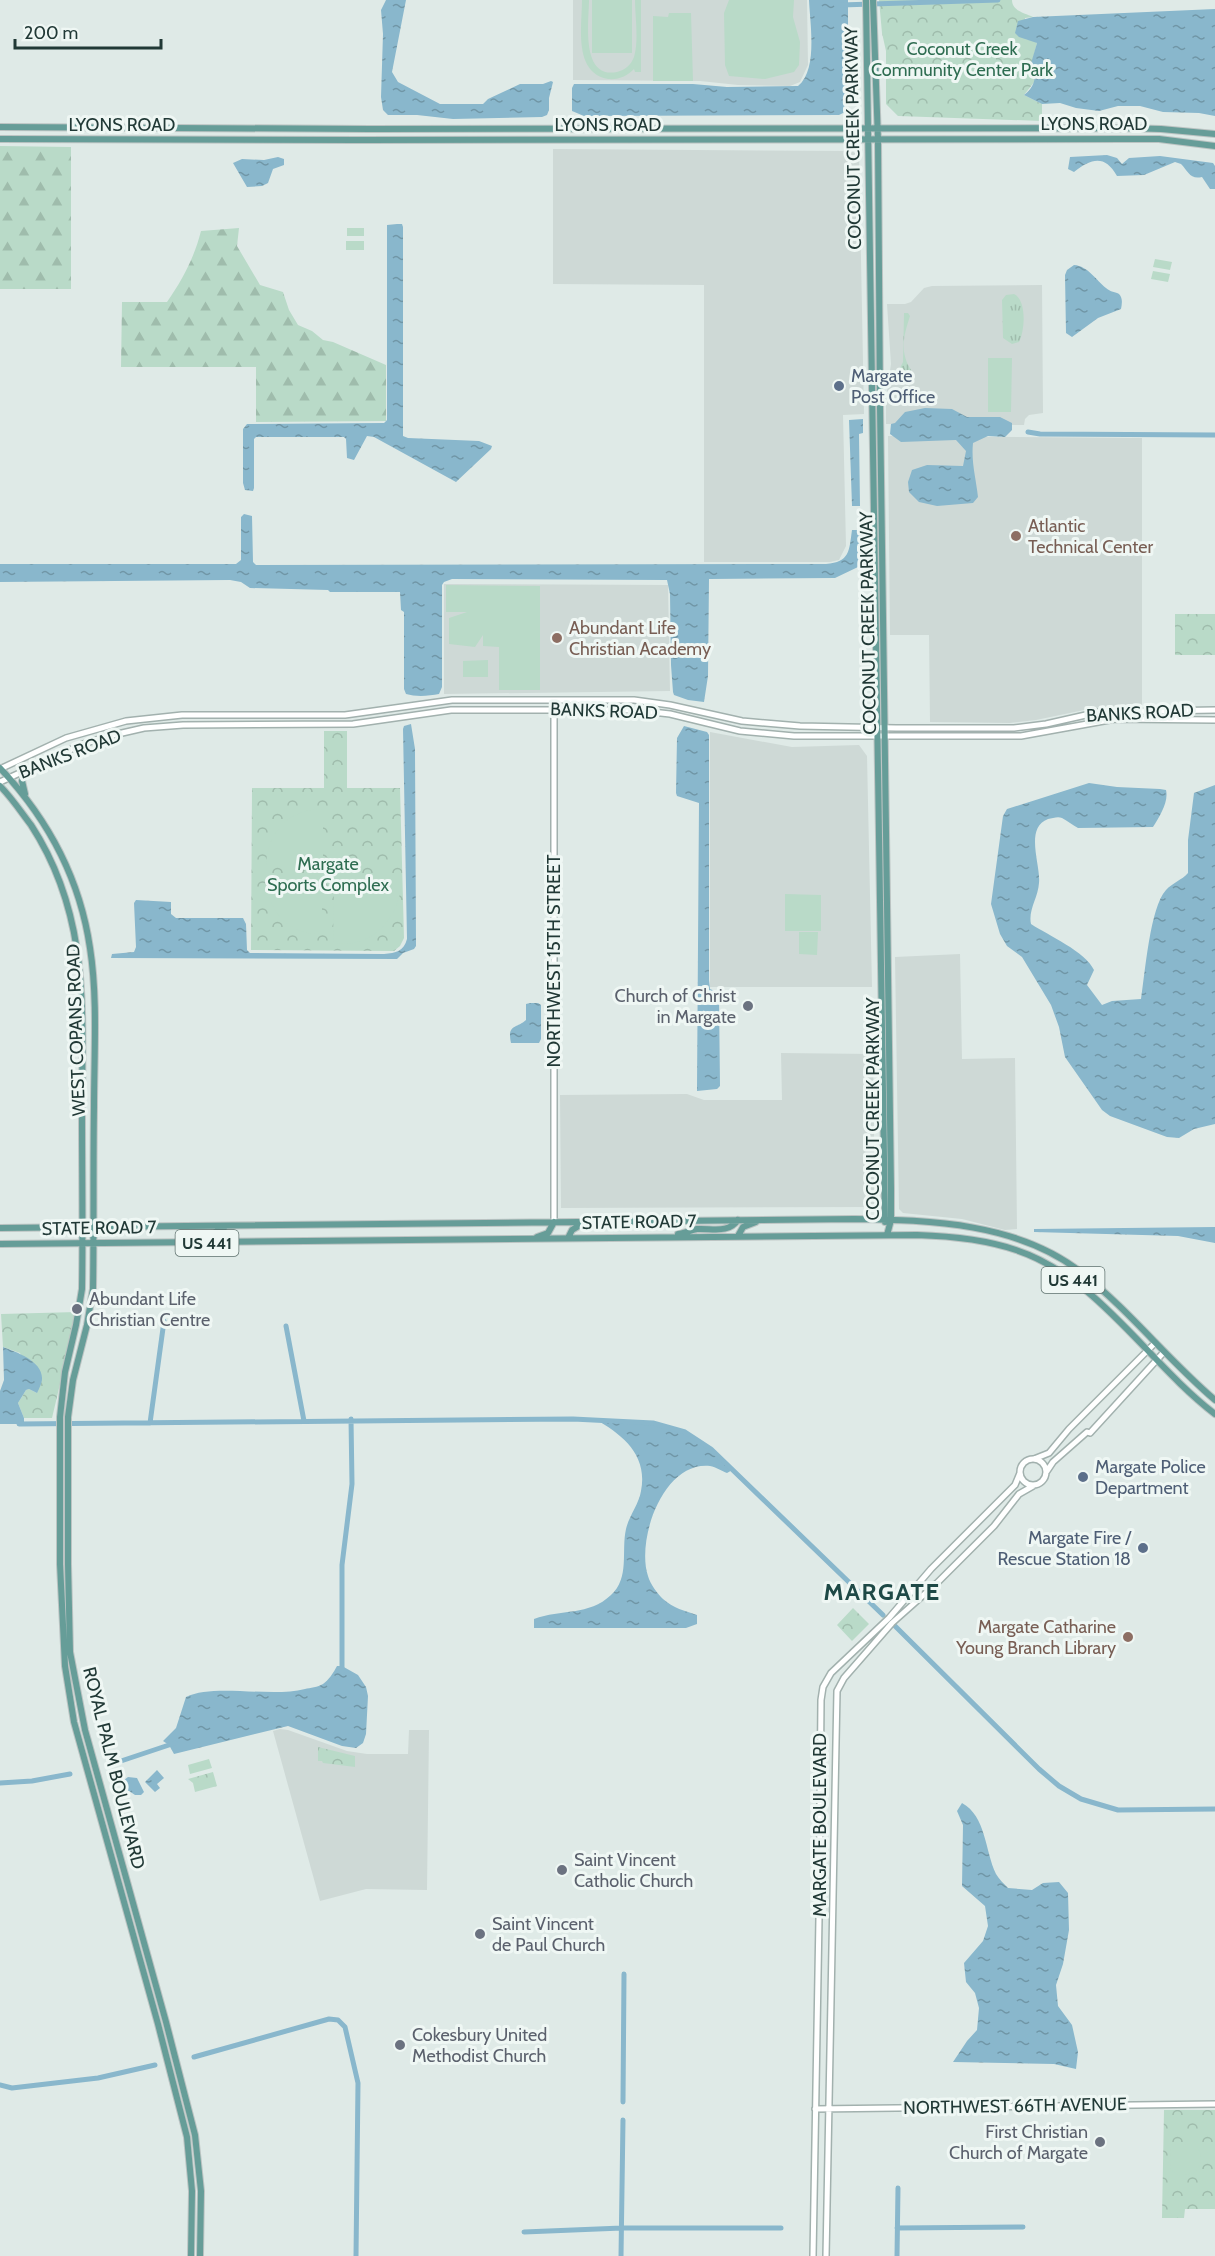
<svg xmlns="http://www.w3.org/2000/svg" width="1215" height="2256" font-family="Cabin,sans-serif">
  <style>
    .built { fill: #ced9d6 }
    .grass { fill: url(#grass-tufts) }
    .forest { fill: url(#forest-firs) }
    .park { fill: url(#park-crowns) }
    .pitch { fill: #b9dac8 }
    .water { fill: url(#water-ripples) }
    .lines { fill: none; stroke-linecap: round; stroke-linejoin: round }
    .canal { stroke: #89b7cc; stroke-width: 5 }
    .minor-casing { stroke: #a2b1ae; stroke-width: 8 }
    .major-casing { stroke: #bcc4c3; stroke-width: 8 }
    .minor { stroke: #fff; stroke-width: 5 }
    .major { stroke: #669d98; stroke-width: 6 }
    .service-dot { fill: #5c6f8a; stroke: #eff7f4; stroke-width: 2 }
    .education-dot { fill: #8d6e63; stroke: #eff7f4; stroke-width: 2 }
    .worship-dot { fill: #6b7280; stroke: #eff7f4; stroke-width: 2 }
    .labels { text-anchor: middle; dominant-baseline: central; stroke-width: 6; stroke-linejoin: round; paint-order: stroke }
    .shield { fill: #eff7f4; stroke: #5f726f; stroke-width: 1.5 }
    .shield-label { font-size: 16px; font-weight: bold; fill: #213936 }
    .park-label { font-size: 18px; fill: #2e6d51; stroke: #eff7f4 }
    .street-label { font-size: 18px; fill: #213936; stroke: #eff7f4 }
    .service-label { font-size: 18px; fill: #4e5e75; stroke: #eff7f4; text-anchor: start }
    .education-label { font-size: 18px; fill: #785e54; stroke: #eff7f4; text-anchor: start }
    .worship-label { font-size: 18px; fill: #5b616d; stroke: #eff7f4; text-anchor: start }
    .district-label { font-size: 24px; font-weight: bold; letter-spacing: 1.5px; fill: #1e4946; stroke: #eff7f4 }
  </style>
  <defs>
    <pattern id="grass-tufts" width="24" height="20" patternUnits="userSpaceOnUse" patternTransform="scale(1.5)"><rect width="24" height="20" fill="#b9dac8"/><path d="M3 7l-1-3M5 7V3M7 7l1-3M15 17l-1-3M17 17v-4M19 17l1-3" fill="none" stroke="#9fbcac"/></pattern>
    <pattern id="forest-firs" width="22" height="20" patternUnits="userSpaceOnUse" patternTransform="scale(1.5)"><rect width="22" height="20" fill="#b9dac8"/><path d="M5 1l3.5 6h-7zM16 11l3.5 6h-7z" fill="#9fbcac"/></pattern>
    <pattern id="park-crowns" width="20" height="18" patternUnits="userSpaceOnUse" patternTransform="scale(1.5)"><rect width="20" height="18" fill="#b9dac8"/><path d="M2 6a3 3 0 1 1 6 0M12 15a3 3 0 1 1 6 0" fill="none" stroke="#9fbcac"/></pattern>
    <pattern id="water-ripples" width="26" height="14" patternUnits="userSpaceOnUse" patternTransform="scale(1.5)"><rect width="26" height="14" fill="#89b7cc"/><path d="M2 4q2-2 4 0t4 0M15 11q2-2 4 0t4 0" fill="none" stroke="#7096a6"/></pattern>
  </defs>
  <rect width="100%" height="100%" fill="#dfeae7"/>
  <path class="built" d="M 573,0 L 807,0 L 808,65 L 800,82 L 790,86 L 738,85 L 700,81 L 573,80 Z
    M 553,149 L 851,151 L 859,155 L 864,414 L 843,415 L 846,546 L 839,560 L 830,562 L 704,562 L 704,285 L 553,284 Z
    M 1042,285 L 1043,413 L 1029,415 L 1025,419 L 1024,425 L 886,424 L 886,398 L 891,364 L 887,304 L 905,304 L 911,302 L 924,288 L 932,286 Z
    M 888,436 L 1142,438 L 1142,706 L 1089,709 L 1036,720 L 1010,723 L 930,722 L 929,635 L 890,635 Z
    M 444,584 L 668,585 L 670,691 L 444,694 Z
    M 710,732 L 792,747 L 859,745 L 867,756 L 872,987 L 710,987 Z
    M 960,954 L 962,1059 L 1015,1058 L 1017,1229 L 1005,1230 L 962,1219 L 903,1213 L 899,1209 L 895,957 Z
    M 781,1053 L 873,1054 L 875,1207 L 561,1208 L 560,1095 L 687,1094 L 704,1100 L 782,1100 Z
    M 280,1729 L 288,1730 L 347,1751 L 367,1754 L 408,1754 L 409,1730 L 429,1730 L 427,1890 L 366,1889 L 320,1901 L 273,1731 Z"/>
  <path class="grass" d="M 1014,294 C 1027,300 1025,331 1019,342 L 1012,344 L 1003,338 L 1002,300 L 1006,295 Z
    M 904,313 L 908,313 L 910,316 C 904,335 899,351 911,370 L 910,374 L 905,377 L 901,376 L 898,372 L 903,362 Z"/>
  <path class="forest" d="M 0,146 L 71,147 L 71,289 L 0,289 Z
    M 239,228 L 237,246 L 260,285 L 283,292 L 289,310 L 298,325 L 312,331 L 323,340 L 333,342 L 386,365 L 386,421 L 256,422 L 256,367 L 121,367 L 122,302 L 167,302 C 183,279 194,258 201,231 Z"/>
  <path class="park" d="M 879,0 L 1012,0 C 1012,11 1025,13 1033,17 L 1025,18 L 1025,39 L 1033,40 L 1037,43 L 1030,70 L 1035,74 L 1035,81 L 1024,95 L 1042,104 L 1042,121 L 898,116 L 886,104 L 886,51 L 882,33 Z
    M 1175,614 L 1215,614 L 1215,655 L 1175,655 Z
    M 324,731 L 347,731 L 347,788 L 400,788 L 404,938 L 400,946 L 394,951 L 251,950 L 252,788 L 324,788 Z
    M 77,1312 L 52,1418 L 24,1418 L 18,1403 L 26,1390 L 29,1389 L 37,1393 L 20,1353 L 3,1347 L 1,1314 Z
    M 853,1608 L 869,1624 L 852,1641 L 837,1625 Z
    M 318,1747 L 355,1756 L 355,1767 L 323,1763 L 322,1761 L 318,1761 Z
    M 213,1772 L 217,1786 L 195,1792 L 193,1783 L 188,1779 Z
    M 1164,2110 L 1215,2110 L 1215,2209 L 1185,2209 L 1184,2218 L 1162,2218 Z"/>
  <path class="pitch" d="M 582,0 L 589,0 C 589,21 580,79 617,72 C 625,70 631,65 634,57 C 639,40 635,17 635,0 L 641,0 L 641,72 L 635,72 L 634,69 C 627,76 619,80 608,79 C 573,73 582,26 582,0 Z
    M 592,0 L 632,0 L 632,53 L 592,53 Z
    M 729,0 L 794,0 L 793,17 L 800,42 L 799,65 L 794,72 L 765,79 L 729,76 L 725,65 L 724,13 Z
    M 669,13 L 691,13 L 693,81 L 653,81 L 653,16 L 668,17 Z
    M 981,46 L 996,47 L 996,69 L 981,69 Z
    M 347,228 L 364,228 L 364,236 L 347,236 Z
    M 346,241 L 364,241 L 364,250 L 346,250 Z
    M 1155,259 L 1172,262 L 1170,270 L 1153,267 Z
    M 1153,271 L 1170,274 L 1168,282 L 1151,279 Z
    M 988,358 L 1012,358 L 1011,412 L 988,412 Z
    M 446,585 L 540,586 L 540,690 L 499,690 L 499,647 L 483,646 L 483,635 L 475,647 L 449,644 L 449,618 L 467,612 L 446,612 Z
    M 488,660 L 488,677 L 463,677 L 463,661 Z
    M 323,809 L 323,862 L 319,866 L 266,866 C 267,832 289,809 323,809 Z
    M 266,877 L 319,877 L 322,882 L 322,934 C 287,935 267,910 266,877 Z
    M 339,878 L 402,878 C 401,915 374,950 333,943 L 334,883 Z
    M 785,894 L 821,895 L 821,931 L 785,931 Z
    M 799,932 L 818,932 L 817,955 L 799,954 Z
    M 209,1759 L 212,1768 L 190,1774 L 188,1765 Z
    M 1173,2145 L 1196,2145 C 1203,2155 1203,2164 1194,2173 L 1181,2176 L 1171,2170 L 1170,2149 Z"/>
  <path class="water" d="M 386,0 L 406,0 L 392,72 L 398,82 L 440,104 L 483,104 L 488,99 L 520,84 L 543,84 L 551,81 L 553,82 L 549,98 L 549,110 L 547,115 L 542,117 L 453,119 L 417,115 L 388,115 L 383,110 L 381,97 L 383,34 L 381,10 Z
    M 809,0 L 848,0 L 848,104 L 845,112 L 839,115 L 584,116 L 572,111 L 572,88 L 574,84 L 693,84 L 727,87 L 798,86 C 818,70 810,24 809,0 Z
    M 1215,9 L 1215,116 L 1199,113 L 1163,112 L 1140,106 L 1118,106 L 1099,111 L 1076,108 L 1060,103 L 1042,104 L 1024,95 C 1031,90 1035,83 1035,74 L 1029,70 L 1037,43 L 1019,37 L 1015,33 L 1018,21 L 1033,17 Z
    M 1107,155 L 1117,158 L 1122,164 L 1129,158 L 1160,156 L 1213,163 L 1215,166 L 1215,189 L 1210,189 L 1202,177 C 1190,180 1188,171 1181,164 L 1175,162 L 1144,175 L 1117,176 C 1105,155 1092,158 1074,172 L 1068,169 L 1070,157 Z
    M 278,157 L 284,159 L 284,165 L 273,169 L 268,183 L 262,186 L 247,187 L 233,163 L 242,159 L 264,160 Z
    M 397,224 L 402,224 L 403,227 L 403,436 L 408,438 L 479,441 L 492,446 L 491,449 L 456,482 L 374,437 L 367,436 L 354,460 L 347,458 L 346,439 L 344,437 L 256,437 L 254,439 L 254,488 L 253,491 L 245,490 L 243,483 L 243,429 L 247,424 L 384,423 L 387,420 L 387,225 Z
    M 1074,265 C 1088,266 1096,280 1106,288 C 1110,292 1116,292 1119,294 C 1123,298 1122,304 1121,309 L 1098,318 L 1072,337 L 1066,333 L 1065,275 L 1067,270 Z
    M 925,408 L 952,409 L 967,417 L 1000,417 L 1012,423 L 1012,430 L 1005,437 L 988,436 L 973,443 C 971,462 976,478 978,497 L 973,503 L 937,506 L 919,502 L 909,492 L 908,482 L 912,470 L 927,465 L 963,466 L 966,451 L 956,440 L 901,442 L 890,434 L 891,424 L 895,423 L 905,412 Z
    M 863,419 L 863,433 L 859,434 L 860,506 L 852,506 L 849,420 Z
    M 244,514 L 252,516 L 253,562 L 256,565 L 826,564 C 850,562 849,551 852,530 L 862,530 L 862,555 L 858,567 L 835,578 L 709,579 L 708,676 L 704,702 L 688,700 L 674,695 L 673,692 L 671,665 L 670,594 L 667,580 L 452,579 L 444,582 L 442,585 L 442,687 L 439,694 C 429,696 416,697 406,694 L 404,689 L 404,612 L 401,610 L 400,592 L 330,592 L 328,590 L 250,588 L 241,582 L 230,580 L 0,582 L 0,564 L 236,564 L 241,560 L 241,517 Z
    M 411,724 L 415,749 L 416,946 L 414,949 L 403,953 L 397,959 L 111,958 L 112,954 L 134,952 L 136,947 L 134,903 L 136,900 L 171,902 L 171,914 L 176,918 L 243,918 L 246,924 L 247,950 L 250,953 L 384,954 C 396,953 404,951 407,939 L 403,729 L 404,726 Z
    M 684,726 L 707,732 L 709,735 L 709,980 L 710,989 L 717,992 L 719,996 L 720,1086 L 717,1089 L 697,1091 L 697,1087 L 699,803 L 677,796 L 676,793 L 677,738 Z
    M 1089,783 L 1117,787 L 1160,789 L 1166,790 C 1169,802 1159,817 1153,827 L 1078,828 C 1072,825 1068,821 1062,818 C 1058,816 1053,818 1048,819 C 1024,828 1041,865 1039,883 C 1038,898 1028,910 1031,924 C 1048,935 1086,952 1094,970 L 1087,985 L 1102,1005 L 1112,1001 L 1141,999 C 1145,974 1150,907 1166,890 C 1172,883 1182,880 1188,873 L 1188,840 L 1194,793 L 1215,785 L 1215,1124 L 1194,1129 L 1179,1138 L 1167,1137 L 1110,1116 L 1102,1110 L 1065,1057 L 1059,1027 L 1051,1005 L 1022,957 L 1007,946 L 1000,934 L 991,904 L 1003,816 L 1007,809 Z
    M 530,1003 L 538,1003 L 541,1005 L 541,1039 L 539,1043 L 511,1043 C 507,1024 516,1029 526,1020 L 526,1004 Z
    M 1215,1227 L 1215,1243 L 1178,1236 L 1034,1232 L 1034,1229 Z
    M 3,1347 C 16,1352 43,1361 42,1379 C 42,1383 39,1389 37,1393 L 29,1389 L 26,1390 L 18,1403 L 24,1418 L 24,1424 L 0,1424 L 0,1391 L 4,1380 Z
    M 595,1419 C 625,1420 657,1421 684,1432 C 703,1440 719,1456 734,1469 L 727,1473 C 722,1471 716,1467 710,1466 C 663,1461 636,1540 648,1576 C 650,1584 658,1594 663,1599 C 673,1608 685,1611 697,1615 L 697,1624 L 686,1628 L 534,1628 L 534,1619 C 561,1609 589,1616 611,1595 C 630,1578 621,1551 626,1529 C 629,1516 639,1504 641,1491 C 648,1455 623,1435 595,1419 Z
    M 337,1666 L 342,1666 L 358,1675 L 366,1687 L 368,1696 L 366,1734 L 363,1743 L 356,1748 L 342,1746 L 288,1726 L 174,1754 L 169,1745 L 163,1741 L 176,1728 L 186,1697 C 214,1683 270,1698 305,1689 C 310,1688 318,1687 323,1684 C 328,1681 334,1672 337,1666 Z
    M 157,1770 L 164,1778 L 157,1784 L 160,1788 L 155,1792 L 145,1782 Z
    M 128,1777 L 137,1778 L 144,1792 L 141,1795 L 135,1795 L 129,1791 L 124,1792 L 124,1780 Z
    M 962,1803 C 986,1816 985,1851 996,1874 C 999,1879 1004,1884 1008,1888 L 1032,1890 L 1043,1883 L 1059,1882 L 1068,1893 L 1069,1930 L 1063,1964 L 1056,1985 L 1058,2006 L 1072,2025 L 1078,2052 L 1076,2069 L 1054,2064 L 953,2062 L 967,2041 L 977,2030 L 979,2008 L 975,1993 L 966,1982 L 964,1963 L 983,1941 L 988,1926 L 985,1906 L 962,1886 L 963,1825 L 957,1811 Z"/>
  <g class="lines">
    <path class="canal" d="M 841,5 L 998,0
      M 1028,432 L 1040,434 L 1215,435
      M 286,1326 L 304,1421
      M 150,1423 L 164,1321
      M 19,1424 L 573,1419 L 653,1423 L 685,1432 L 711,1449 L 883,1615
      M 895,1626 L 1039,1769 L 1059,1786 L 1081,1799 L 1118,1810 L 1215,1809
      M 342,1672 L 342,1565 L 352,1484 L 351,1419
      M 115,1763 L 175,1743
      M 0,1783 L 32,1781 L 70,1774
      M 194,2057 L 329,2019 L 338,2020 L 345,2027 L 358,2083 L 356,2256
      M 0,2085 L 12,2088 L 98,2078 L 155,2065
      M 623,2102 L 624,1974
      M 897,2228 L 1023,2227
      M 524,2232 L 622,2228 L 781,2228
      M 621,2256 L 623,2120
      M 897,2256 L 898,2188"/>
    <g class="minor-casing">
      <path id="minor" d="M 554,708 L 554,1222
        M 0,769 L 66,738 L 126,721 L 182,715 L 345,715 L 452,700 L 634,700 L 670,705 L 742,721 L 800,726 L 896,728 L 1014,728 L 1046,724 L 1099,712 L 1215,710
        M 0,782 L 83,744 L 109,736 L 144,728 L 183,725 L 353,724 L 451,710 L 634,710 L 670,714 L 740,731 L 794,736 L 1021,736 L 1115,719 L 1215,720
        M1020 1472a13 13 0 1 1 26 0a13 13 0 1 1-26 0Z
        M 1034,1459 L 1049,1453 L 1069,1429 L 1155,1343
        M 1047,1471 L 1053,1462 L 1087,1432 L 1090,1433 L 1164,1352
        M 815,2109 L 1215,2104
        M 813,2256 L 819,1918 L 821,1700 L 823,1687 L 831,1673 L 889,1618 L 931,1569 L 1015,1485 L 1020,1473
        M 826,2256 L 837,1691 L 844,1678 L 892,1623 L 937,1583 L 994,1526 L 1019,1494 L 1033,1486"/>
    </g>
    <g class="major-casing">
      <path id="major" d="M 866,0 L 885,1222
        M 873,0 L 878,140 L 880,405 L 891,1188 L 891,1220 L 887,1235
        M 0,127 L 370,129 L 1125,128 L 1161,129 L 1215,134
        M 0,139 L 360,140 L 1124,139 L 1159,139 L 1215,146
        M 0,768 C 47,818 80,879 90,948 C 98,999 94,1055 94,1107 C 93,1167 94,1228 93,1289 L 87,1325 L 73,1380 L 68,1417 L 68,1564 L 70,1652 L 85,1730 L 166,2022 L 195,2135 L 201,2191 L 200,2256
        M 0,786 C 12,798 21,812 31,825 C 91,917 82,1012 82,1116 C 82,1174 83,1231 82,1289 L 76,1325 L 65,1372 L 60,1417 L 60,1564 L 65,1666 L 74,1722 L 158,2024 L 187,2137 L 192,2191 L 191,2256
        M 25,794 L 22,781 L 27,769
        M 0,1228 L 854,1219 C 931,1220 1019,1223 1082,1273 C 1130,1311 1168,1360 1215,1400
        M 678,1234 C 685,1233 691,1230 697,1229 C 712,1228 728,1234 738,1220
        M 738,1236 L 743,1227 L 756,1222
        M 537,1237 L 548,1233 L 554,1222
        M 568,1238 L 572,1230 L 585,1222
        M 202,1242 L 205,1237 L 224,1228
        M 0,1244 L 917,1235 C 950,1236 984,1239 1016,1250 C 1098,1277 1148,1363 1215,1414"/>
    </g>
    <use href="#minor" class="minor"/>
    <use href="#major" class="major"/>
  </g>
  <g class="service-dot">
    <circle cx="839" cy="386" r="6"/>
    <circle cx="1083" cy="1477" r="6"/>
    <circle cx="1143" cy="1548" r="6"/>
  </g>
  <g class="education-dot">
    <circle cx="1016" cy="536" r="6"/>
    <circle cx="557" cy="638" r="6"/>
    <circle cx="1128" cy="1637" r="6"/>
  </g>
  <g class="worship-dot">
    <circle cx="748" cy="1006" r="6"/>
    <circle cx="77" cy="1309" r="6"/>
    <circle cx="562" cy="1870" r="6"/>
    <circle cx="480" cy="1934" r="6"/>
    <circle cx="400" cy="2045" r="6"/>
    <circle cx="1100" cy="2142" r="6"/>
  </g>
  <g class="labels">
    <g class="shield">
      <rect x="175.5" y="1230" width="63" height="26" rx="4.5"/>
      <rect x="1041.5" y="1267" width="63" height="26" rx="4.5"/>
    </g>
    <g class="shield-label">
      <text x="207" y="1243">US 441</text>
      <text x="1073" y="1280">US 441</text>
    </g>
    <g class="park-label">
      <text x="962" y="49">Coconut Creek<tspan x="962" dy="21">Community Center Park</tspan></text>
      <text x="328" y="864">Margate<tspan x="328" dy="21">Sports Complex</tspan></text>
    </g>
    <g class="street-label">
      <text x="1094" y="124">LYONS ROAD</text>
      <text x="122" y="125">LYONS ROAD</text>
      <text x="608" y="125">LYONS ROAD</text>
      <text transform="translate(853 138) rotate(-91)">COCONUT CREEK PARKWAY</text>
      <text transform="translate(868 623) rotate(-91)">COCONUT CREEK PARKWAY</text>
      <text transform="translate(604 711) rotate(2)">BANKS ROAD</text>
      <text transform="translate(1140 713) rotate(-3)">BANKS ROAD</text>
      <text transform="translate(70 754) rotate(-21)">BANKS ROAD</text>
      <text transform="translate(554 961) rotate(-90)">NORTHWEST 15TH STREET</text>
      <text transform="translate(76 1030) rotate(-92)">WEST COPANS ROAD</text>
      <text transform="translate(873 1109) rotate(-90)">COCONUT CREEK PARKWAY</text>
      <text transform="translate(639 1222) rotate(-1)">STATE ROAD 7</text>
      <text transform="translate(99 1228) rotate(-1)">STATE ROAD 7</text>
      <text transform="translate(114 1768) rotate(76)">ROYAL PALM BOULEVARD</text>
      <text transform="translate(820 1825) rotate(-90)">MARGATE BOULEVARD</text>
      <text transform="translate(1015 2106) rotate(-1)">NORTHWEST 66TH AVENUE</text>
    </g>
    <g class="service-label">
      <text x="851" y="376">Margate<tspan x="851" dy="21">Post Office</tspan></text>
      <text x="1095" y="1467">Margate Police<tspan x="1095" dy="21">Department</tspan></text>
      <text x="1131" y="1538" text-anchor="end">Margate Fire /<tspan x="1131" dy="21">Rescue Station 18</tspan></text>
    </g>
    <g class="education-label">
      <text x="1028" y="526">Atlantic<tspan x="1028" dy="21">Technical Center</tspan></text>
      <text x="569" y="628">Abundant Life<tspan x="569" dy="21">Christian Academy</tspan></text>
      <text x="1116" y="1627" text-anchor="end">Margate Catharine<tspan x="1116" dy="21">Young Branch Library</tspan></text>
    </g>
    <g class="worship-label">
      <text x="736" y="996" text-anchor="end">Church of Christ<tspan x="736" dy="21">in Margate</tspan></text>
      <text x="89" y="1299">Abundant Life<tspan x="89" dy="21">Christian Centre</tspan></text>
      <text x="574" y="1860">Saint Vincent<tspan x="574" dy="21">Catholic Church</tspan></text>
      <text x="492" y="1924">Saint Vincent<tspan x="492" dy="21">de Paul Church</tspan></text>
      <text x="412" y="2035">Cokesbury United<tspan x="412" dy="21">Methodist Church</tspan></text>
      <text x="1088" y="2132" text-anchor="end">First Christian<tspan x="1088" dy="21">Church of Margate</tspan></text>
    </g>
    <g class="district-label">
      <text x="882" y="1591">MARGATE</text>
    </g>
  </g>
  <path d="M15 39v9h146v-9" fill="none" stroke="#213936" stroke-width="3"/>
  <text x="24" y="39" font-size="18" fill="#213936" stroke="#eff7f4" stroke-width="4.5" paint-order="stroke">200 m</text>
</svg>
